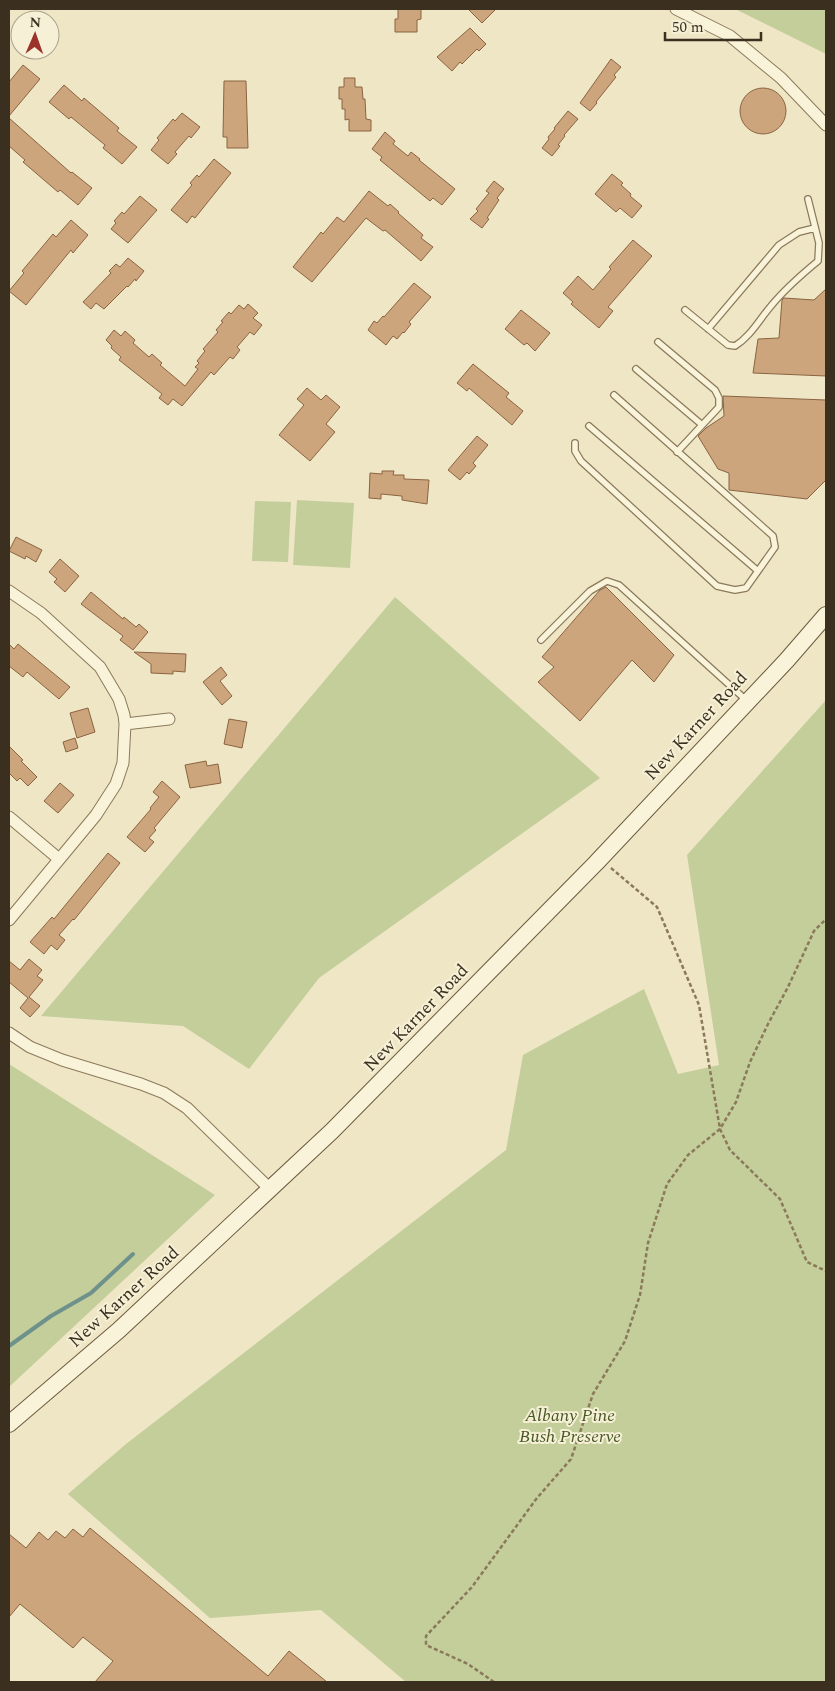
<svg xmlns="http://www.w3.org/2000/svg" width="835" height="1691" font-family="Spectral,serif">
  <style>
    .green { fill: #c3ce9a }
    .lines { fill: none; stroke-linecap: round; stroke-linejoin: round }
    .stream { stroke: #6e918c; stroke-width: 4 }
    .building { fill: #cda57c; stroke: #8a6441 }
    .lane-casing { stroke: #8b795b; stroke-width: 8 }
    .street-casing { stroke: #8b795b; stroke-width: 13 }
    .secondary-casing { stroke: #6d5a3f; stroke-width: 18 }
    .path { stroke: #8b795b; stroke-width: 2.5; stroke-dasharray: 4 2.5; stroke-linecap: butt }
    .lane { stroke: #f9f3da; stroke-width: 5.5 }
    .street { stroke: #f9f3da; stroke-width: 11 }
    .secondary { stroke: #f9f3da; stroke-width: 16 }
    .labels { text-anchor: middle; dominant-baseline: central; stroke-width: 4; stroke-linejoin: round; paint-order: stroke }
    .street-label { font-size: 18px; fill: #3b2f1f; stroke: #f6f0d6 }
    .park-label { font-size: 18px; font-style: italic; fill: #475826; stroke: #f6f0d6 }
  </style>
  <rect width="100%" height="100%" fill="#efe6c6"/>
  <path class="green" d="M 735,9 L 826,9 L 826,54 Z
    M 297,500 L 354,503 L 350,568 L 293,565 Z
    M 255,501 L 291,502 L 288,562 L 252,561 Z
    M 395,597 L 600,778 L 319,978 L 249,1069 L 183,1026 L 41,1016 Z
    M 826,700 L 826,1682 L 406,1682 L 321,1610 L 210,1618 L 68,1494 L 126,1444 L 506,1150 L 523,1055 L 644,989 L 678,1074 L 719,1065 L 687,855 Z
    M 9,1064 L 215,1195 L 9,1387 Z"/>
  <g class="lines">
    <path class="stream" d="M 9,1346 L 51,1316 L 91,1293 L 133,1254"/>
  </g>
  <path class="building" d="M 398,9 L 421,9 L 421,19 L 417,20 L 417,32 L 395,32 L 395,19 L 398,19 Z
    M 468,9 L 496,9 L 482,23 Z
    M 470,28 L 486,44 L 479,51 L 477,49 L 462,64 L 460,62 L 452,71 L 437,57 Z
    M 611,59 L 621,67 L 614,75 L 616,77 L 596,102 L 597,103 L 590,111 L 580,103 Z
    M 23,65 L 40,79 L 9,116 L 9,82 Z
    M 344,78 L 355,78 L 355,87 L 362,87 L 363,99 L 365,99 L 366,119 L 371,120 L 371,131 L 349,131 L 349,119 L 345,120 L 345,109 L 342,109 L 342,99 L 339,99 L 339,87 L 344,87 Z
    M 224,81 L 246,81 L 248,148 L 227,148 L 227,137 L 223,137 Z
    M 64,85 L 82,101 L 84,98 L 119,128 L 117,131 L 137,147 L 122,164 L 103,148 L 105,145 L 71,117 L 69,119 L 49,102 Z
    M740 111a23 23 0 1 1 46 0a23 23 0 1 1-46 0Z
    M 568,111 L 578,119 L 564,135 L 565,136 L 558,145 L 560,146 L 552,156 L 542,148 L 549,139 L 548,137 L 555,129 L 554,128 Z
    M 182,113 L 200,127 L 191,138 L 189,136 L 175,152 L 177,154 L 168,164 L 151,150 L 159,140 L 157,138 L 173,119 L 175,121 Z
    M 9,118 L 71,173 L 72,172 L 92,188 L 78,205 L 60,190 L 58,192 L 23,162 L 25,160 L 9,146 Z
    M 385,132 L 395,141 L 393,144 L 408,156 L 411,152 L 420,159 L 419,160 L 455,189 L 442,205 L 433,198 L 430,201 L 380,160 L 382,157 L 372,149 Z
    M 214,159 L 231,173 L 195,218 L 192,216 L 187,223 L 171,210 L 192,185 L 190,183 L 197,175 L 199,177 Z
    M 612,174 L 623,183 L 621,185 L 631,194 L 630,196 L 642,206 L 632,218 L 620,208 L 616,212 L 595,194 Z
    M 494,181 L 504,189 L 497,198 L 499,200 L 487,218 L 489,219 L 482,228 L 470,219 L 478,211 L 476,209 L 489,193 L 486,191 Z
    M 369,191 L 388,206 L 390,204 L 399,212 L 398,213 L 423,235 L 421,238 L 433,247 L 421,261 L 385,230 L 383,231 L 366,218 L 312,282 L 293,267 L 321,232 L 323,234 L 337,217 L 344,222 Z
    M 140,196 L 157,210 L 128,243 L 111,229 L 116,223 L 114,221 L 122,212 L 124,214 Z
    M 71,220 L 88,235 L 73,253 L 71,250 L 26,305 L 9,291 L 24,273 L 22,271 L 53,234 L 56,237 Z
    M 633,240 L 652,256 L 608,307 L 613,311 L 599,328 L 571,304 L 573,302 L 563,293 L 578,276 L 593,290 L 611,269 L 609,267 Z
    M 128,258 L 144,271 L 136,281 L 135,279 L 128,287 L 127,286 L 104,309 L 96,303 L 91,309 L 83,302 L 111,273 L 109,271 L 116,264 L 120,267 Z
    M 414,283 L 431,297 L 409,322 L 411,324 L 404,333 L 403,332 L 397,339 L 393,336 L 386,345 L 368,330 L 374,321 L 377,323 L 383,316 L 384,317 Z
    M 826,289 L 826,376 L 753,373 L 758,339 L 779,338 L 782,300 L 784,298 L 814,300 Z
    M 248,304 L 258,313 L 253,318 L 262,325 L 254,335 L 250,332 L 237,347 L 240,350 L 233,359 L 230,357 L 214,375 L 211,372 L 182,406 L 173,399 L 168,405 L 159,398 L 162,394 L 119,360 L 121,357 L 111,348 L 112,346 L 106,340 L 114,330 L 121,336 L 125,331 L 135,340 L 133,343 L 149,357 L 152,354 L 162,363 L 160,365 L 185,386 L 198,369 L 195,367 L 199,363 L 197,361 L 205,351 L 203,349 L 218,332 L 216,330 L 223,322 L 221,321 L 229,312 L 231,314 L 239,305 L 244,309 Z
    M 521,310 L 550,333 L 535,351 L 527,343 L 524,345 L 505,329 Z
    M 473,364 L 509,393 L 506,397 L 523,411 L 512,425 L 469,388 L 467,391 L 457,383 Z
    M 307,388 L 321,400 L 326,395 L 340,407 L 326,424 L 335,432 L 310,461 L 279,435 L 304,405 L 297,399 Z
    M 723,396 L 826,400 L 826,480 L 807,499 L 729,490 L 729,473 L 718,469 L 698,436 L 706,428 L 724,416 Z
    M 477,436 L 488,445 L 473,463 L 476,466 L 469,474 L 467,472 L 460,480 L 448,470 Z
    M 382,471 L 394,471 L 393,475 L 404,475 L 404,479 L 429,480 L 427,504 L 402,500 L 402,496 L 381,494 L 381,499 L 369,498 L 370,473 L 382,474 Z
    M 16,537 L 42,550 L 36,562 L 26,556 L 25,559 L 9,551 Z
    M 60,559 L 79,576 L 65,592 L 54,582 L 57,579 L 49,572 Z
    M 606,587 L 674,655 L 654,682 L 632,660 L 580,721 L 538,682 L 554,667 L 542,657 L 600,590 Z
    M 91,592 L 123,619 L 124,617 L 136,627 L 139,624 L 148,632 L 133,650 L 120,640 L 123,636 L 81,604 Z
    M 9,644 L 14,649 L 18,644 L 70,687 L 59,699 L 27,672 L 23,677 L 9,666 Z
    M 134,652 L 186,654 L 185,672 L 173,671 L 173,674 L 151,673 L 151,664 Z
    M 221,667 L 227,675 L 220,681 L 232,696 L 222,705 L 203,682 Z
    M 88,708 L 95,732 L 77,738 L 70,713 Z
    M 229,719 L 247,722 L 242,748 L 224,744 Z
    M 75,738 L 78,748 L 66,752 L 63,742 Z
    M 9,746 L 23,760 L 21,761 L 37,777 L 28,786 L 20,778 L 17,781 L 9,773 Z
    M 206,761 L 207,766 L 218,764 L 221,783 L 190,788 L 185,765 Z
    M 162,781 L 180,797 L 154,828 L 156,830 L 149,838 L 154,842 L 145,852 L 127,837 L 151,809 L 150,808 L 159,797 L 153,792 Z
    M 60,783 L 74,795 L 58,813 L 44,801 Z
    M 108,853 L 120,863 L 74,920 L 73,919 L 59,935 L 65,940 L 57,950 L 51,945 L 44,954 L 30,942 L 52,917 L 54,919 Z
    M 29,959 L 42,970 L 37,976 L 43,980 L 29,997 L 40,1006 L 30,1017 L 20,1008 L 28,998 L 9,982 L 9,961 L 20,970 Z
    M 90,1528 L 268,1676 L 289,1651 L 327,1682 L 95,1682 L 113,1661 L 83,1637 L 73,1648 L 20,1604 L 9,1617 L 9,1534 L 26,1548 L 39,1532 L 48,1540 L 56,1531 L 65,1538 L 73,1529 L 83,1537 Z"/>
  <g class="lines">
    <g class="lane-casing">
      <path id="lane" d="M 685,310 L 728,345 L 735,346 C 750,337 759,320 771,306 C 784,290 801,275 818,261 L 819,243 L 808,199
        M 708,329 L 779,245 L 799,232 L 815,228
        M 658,342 L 715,390 L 719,398 L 719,407 L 677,452
        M 636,369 L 701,424
        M 589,426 L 758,571
        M 575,443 L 575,451 L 581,461 L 717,586 L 735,590 L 746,588 L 775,547 L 773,536 L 614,395
        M 541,640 L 590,591 L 607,581 L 619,585 L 746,700"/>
    </g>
    <g class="street-casing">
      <path id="street" d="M 676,9 L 730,36 L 781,78 L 826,125
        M 9,591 L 41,613 L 100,667 L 119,699 L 124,715 L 125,724 L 123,763 L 116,784 L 96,815 L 9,920
        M 125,724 L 169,719
        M 9,817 L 59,859
        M 9,1033 L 30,1047 L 62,1060 L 141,1084 L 164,1093 L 187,1108 L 270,1189"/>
    </g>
    <g class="secondary-casing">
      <path id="secondary" d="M 9,1424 L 119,1330 L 332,1131 L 596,863 L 787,660 L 826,615"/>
    </g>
    <path class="path" d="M 611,868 L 657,907 L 699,1005 L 720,1129 L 730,1150 L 780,1199 L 807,1262 L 826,1271
      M 494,1682 L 468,1664 L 426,1645 L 426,1636 L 472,1587 L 537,1498 L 571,1459 L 593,1394 L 625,1341 L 640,1295 L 648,1243 L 667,1184 L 688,1155 L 720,1129 L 736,1102 L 750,1062 L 768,1024 L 788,987 L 814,931 L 826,919"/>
    <use href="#lane" class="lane"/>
    <use href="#street" class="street"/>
    <use href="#secondary" class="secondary"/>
  </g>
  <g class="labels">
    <g class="street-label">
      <text transform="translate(696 726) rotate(-47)">New Karner Road</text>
      <text transform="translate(416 1018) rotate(-46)">New Karner Road</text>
      <text transform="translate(124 1297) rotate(-42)">New Karner Road</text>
    </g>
    <g class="park-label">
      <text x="570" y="1415">Albany Pine<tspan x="570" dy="21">Bush Preserve</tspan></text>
    </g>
  </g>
  <rect width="835" height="1691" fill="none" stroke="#3b2f1f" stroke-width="20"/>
  <g transform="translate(35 35) rotate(2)"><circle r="24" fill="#f6f0d6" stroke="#aba38d"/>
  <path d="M0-4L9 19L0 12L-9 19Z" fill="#9b332b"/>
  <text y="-8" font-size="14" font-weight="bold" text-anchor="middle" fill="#3b2f1f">N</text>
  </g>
  <path d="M665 32v8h96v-8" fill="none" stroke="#3b2f1f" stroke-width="2.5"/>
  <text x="672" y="32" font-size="15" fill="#3b2f1f" stroke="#f6f0d6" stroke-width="4" paint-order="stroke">50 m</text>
</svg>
